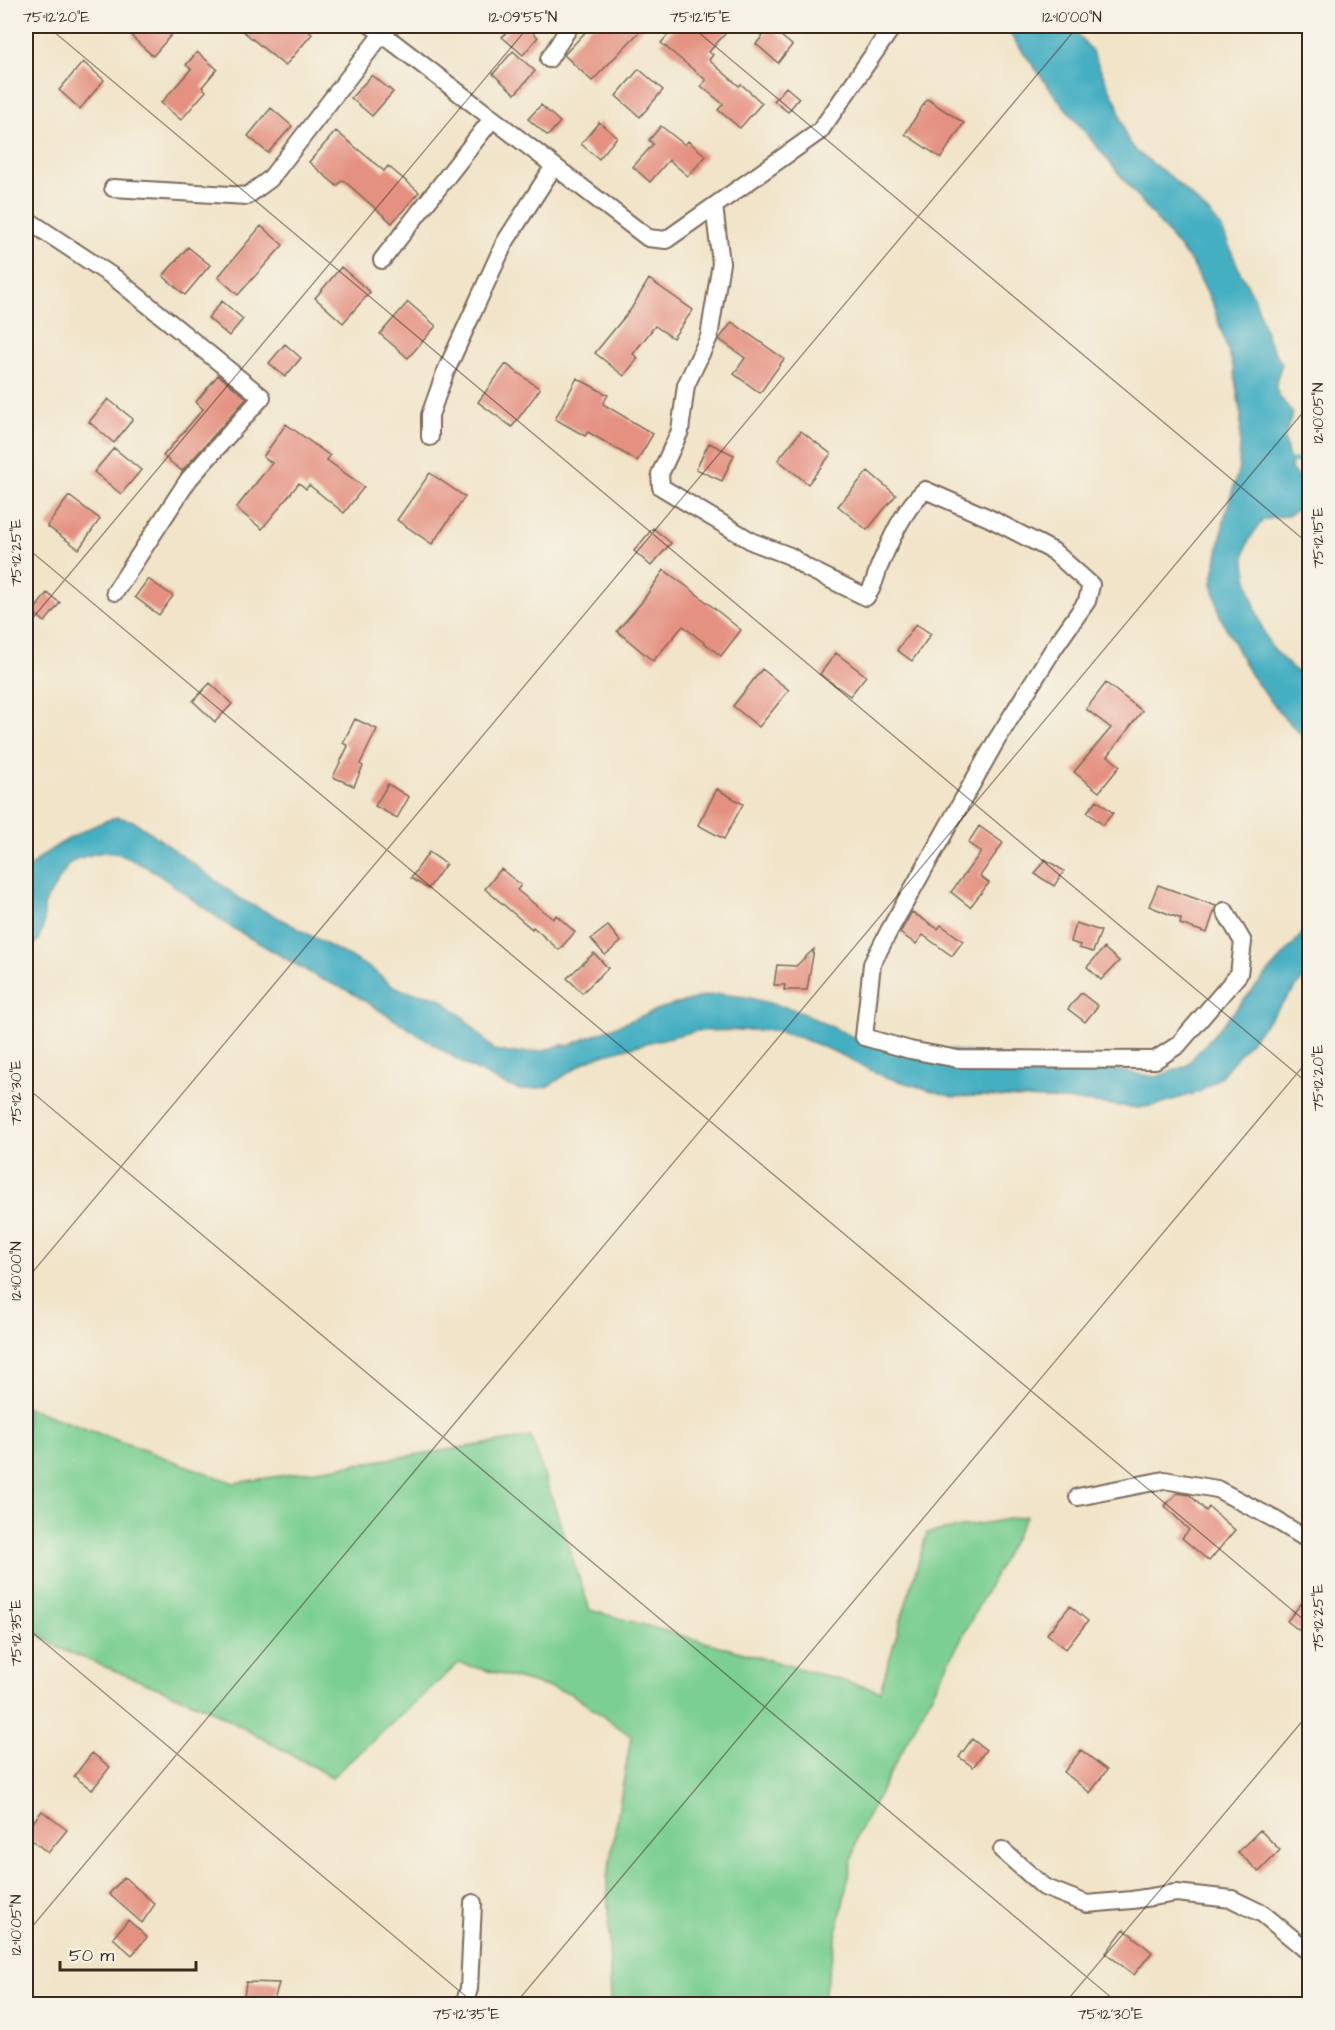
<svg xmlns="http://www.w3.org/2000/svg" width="1335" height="2030" font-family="'Architects Daughter',sans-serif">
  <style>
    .green { fill: #7bcf92; stroke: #5b7c58; stroke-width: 1.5 }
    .water { fill: #44afc2; stroke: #406c70; stroke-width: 1.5 }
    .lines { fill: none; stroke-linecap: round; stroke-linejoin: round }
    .stream { stroke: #44afc2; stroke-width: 5 }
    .building { fill: #e49181 }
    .street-casing { stroke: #7b6b5a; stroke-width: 20 }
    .street { stroke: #fff; stroke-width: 16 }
    .ticks { fill: none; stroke: #3b2a1e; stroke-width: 1.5; stroke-opacity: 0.45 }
    .neatline { fill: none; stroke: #3b2a1e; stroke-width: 2 }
    .ticks-label { font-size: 15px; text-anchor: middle; fill: #3b2a1e }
  </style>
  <rect width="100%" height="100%" fill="#f7f3e8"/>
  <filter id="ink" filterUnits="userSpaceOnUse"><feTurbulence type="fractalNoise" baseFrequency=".0167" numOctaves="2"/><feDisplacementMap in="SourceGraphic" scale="12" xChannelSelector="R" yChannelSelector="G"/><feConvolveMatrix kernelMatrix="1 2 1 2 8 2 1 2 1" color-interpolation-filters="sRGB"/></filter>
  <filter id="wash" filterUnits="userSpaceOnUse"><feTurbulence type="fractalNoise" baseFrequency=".008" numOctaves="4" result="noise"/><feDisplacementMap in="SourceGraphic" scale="24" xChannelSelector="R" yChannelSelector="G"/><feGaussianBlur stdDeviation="1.35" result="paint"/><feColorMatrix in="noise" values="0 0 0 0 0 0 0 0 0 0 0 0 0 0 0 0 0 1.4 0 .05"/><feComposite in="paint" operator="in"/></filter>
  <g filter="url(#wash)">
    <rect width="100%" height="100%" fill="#f1e4c9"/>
    <path class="green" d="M 26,1407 L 234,1483 L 531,1437 L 590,1610 L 880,1691 L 927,1533 L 1026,1516 L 857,1836 L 822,2004 L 611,2004 L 607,1878 L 631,1736 L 570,1693 L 459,1663 L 332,1777 L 207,1708 L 61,1649 L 26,1626 Z"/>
    <path class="water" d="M 1004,26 L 1071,26 L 1091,50 L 1117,104 L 1126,137 L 1136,151 L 1171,177 L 1209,213 L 1221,227 L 1241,274 L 1255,299 L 1269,342 L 1282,364 C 1271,392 1275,391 1293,413 L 1284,438 L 1292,470 L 1307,489 L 1303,506 L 1289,515 L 1263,520 C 1257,529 1248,538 1246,548 C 1240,567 1260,626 1269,643 C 1275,654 1299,673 1309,683 L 1309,743 L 1280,713 L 1250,674 L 1220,616 L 1212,583 L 1225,516 L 1239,468 L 1241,416 L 1233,366 L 1213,305 L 1192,263 L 1054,94 Z
      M 117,817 L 133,821 L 147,830 L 244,901 L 275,916 L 372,969 L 391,985 L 406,991 L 438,997 L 462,1016 L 494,1050 L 509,1053 L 542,1051 L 561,1045 L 569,1045 L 662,1008 L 705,996 L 720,994 L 746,997 L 796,1010 L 857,1039 L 1104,1068 L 1156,1077 L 1186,1066 L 1310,925 L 1309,972 L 1220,1077 L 1199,1092 L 1156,1105 L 1138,1108 L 1068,1100 L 978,1096 L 953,1097 L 882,1076 L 835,1052 L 801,1038 L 775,1031 L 750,1030 L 696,1031 L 650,1042 L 602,1055 L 585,1062 L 547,1087 L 520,1090 L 504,1084 L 468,1066 L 349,991 L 319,978 L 231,927 L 152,870 L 120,854 L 104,852 L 94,854 L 76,859 L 68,865 L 47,899 L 44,907 L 44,924 L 38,940 L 26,953 L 26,874 C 35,853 94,824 117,817 Z"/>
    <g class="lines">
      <path class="stream" d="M 1284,460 L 1310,462"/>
    </g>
    <g id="blocks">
      <path class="building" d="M 142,26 L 162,26 L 172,34 L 153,56 L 132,37 Z
        M 237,26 L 302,26 L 312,34 L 285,66 Z
        M 512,26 L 525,26 L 538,37 L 523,55 L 502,37 Z
        M 591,26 L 645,26 L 592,81 L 564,55 Z
        M 676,26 L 732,26 L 709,52 L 713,55 L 709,60 L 739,86 L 741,84 L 762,103 L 740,128 L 718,110 L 723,104 L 701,86 L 706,80 L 661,43 Z
        M 770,27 L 792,45 L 778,63 L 756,44 Z
        M 513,51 L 535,71 L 515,94 L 493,74 Z
        M 197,52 L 217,69 L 202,87 L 206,91 L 181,120 L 161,103 L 191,69 L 186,65 Z
        M 83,62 L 104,80 L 80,109 L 59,90 Z
        M 639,69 L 663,90 L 640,117 L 616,96 Z
        M 372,75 L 393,92 L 372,116 L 351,98 Z
        M 786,87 L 799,98 L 788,112 L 774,101 Z
        M 927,99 L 964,123 L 941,158 L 905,134 Z
        M 541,105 L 560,122 L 548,136 L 528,119 Z
        M 271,108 L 292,126 L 268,153 L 248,136 Z
        M 599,122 L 617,137 L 599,159 L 581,144 Z
        M 661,126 L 685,145 L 688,141 L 706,156 L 688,176 L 669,160 L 650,182 L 633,167 L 653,144 L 649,140 Z
        M 336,131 L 384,171 L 388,166 L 419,192 L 392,223 L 343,180 L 337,186 L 309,162 Z
        M 261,226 L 283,245 L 238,295 L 218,277 Z
        M 188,247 L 210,265 L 185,295 L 163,276 Z
        M 341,267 L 370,292 L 343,323 L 315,298 Z
        M 649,279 L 693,310 L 673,338 L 655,326 L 633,354 L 638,358 L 624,376 L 595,353 L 631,309 Z
        M 222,301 L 243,319 L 229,336 L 208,318 Z
        M 408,302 L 436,326 L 408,358 L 380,334 Z
        M 732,322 L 784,359 L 760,393 L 734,374 L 745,358 L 719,339 Z
        M 285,344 L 301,358 L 285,377 L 269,363 Z
        M 506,364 L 540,389 L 512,427 L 478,402 Z
        M 218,375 L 247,398 L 182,471 L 163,456 L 203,409 L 196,402 Z
        M 577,378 L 608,395 L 603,404 L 653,434 L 637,461 L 588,432 L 585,436 L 555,419 Z
        M 108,399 L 133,419 L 114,443 L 89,422 Z
        M 286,424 L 330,456 L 327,460 L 364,487 L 344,513 L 309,485 L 306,489 L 299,483 L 262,529 L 236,508 L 272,463 L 263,457 Z
        M 801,431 L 831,454 L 808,484 L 778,460 Z
        M 709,443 L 734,455 L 722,481 L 696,469 Z
        M 114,448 L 141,470 L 121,494 L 94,472 Z
        M 868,471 L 896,495 L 867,530 L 838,506 Z
        M 430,473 L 465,497 L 432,544 L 397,520 Z
        M 69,496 L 100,519 L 79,549 L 47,526 Z
        M 653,528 L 671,543 L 651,566 L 634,551 Z
        M 664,570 L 693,591 L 741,630 L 721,656 L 683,626 L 653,661 L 617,631 L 641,603 Z
        M 148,579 L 173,596 L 159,615 L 135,597 Z
        M 47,593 L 60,603 L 45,622 L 33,612 Z
        M 916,624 L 931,634 L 912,661 L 897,650 Z
        M 836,653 L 866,676 L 850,696 L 820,674 Z
        M 762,669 L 789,690 L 759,727 L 733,706 Z
        M 210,683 L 232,704 L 215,722 L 193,701 Z
        M 1106,683 L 1142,711 L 1108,756 L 1120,766 L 1099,792 L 1074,772 L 1111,728 L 1086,709 Z
        M 355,719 L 377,729 L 360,764 L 363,766 L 354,786 L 333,777 L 348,746 L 343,743 Z
        M 388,784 L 409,797 L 397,818 L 375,806 Z
        M 717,789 L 743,804 L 724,839 L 698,825 Z
        M 1097,800 L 1113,813 L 1103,825 L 1087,812 Z
        M 979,826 L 1003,843 L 980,876 L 989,883 L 970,907 L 951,892 L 981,852 L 968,843 Z
        M 429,852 L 446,864 L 428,889 L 411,878 Z
        M 1045,859 L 1064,871 L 1054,886 L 1035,874 Z
        M 501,869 L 521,885 L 517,890 L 553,919 L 556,915 L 575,932 L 559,950 L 533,927 L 532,929 L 485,889 Z
        M 1158,885 L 1216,906 L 1207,933 L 1180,924 L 1181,919 L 1149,906 Z
        M 912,912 L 938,929 L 941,925 L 963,941 L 952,956 L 923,935 L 916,944 L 900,933 Z
        M 1076,923 L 1101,931 L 1093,952 L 1079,948 L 1080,945 L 1071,942 Z
        M 608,926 L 621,942 L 605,955 L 591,939 Z
        M 1104,948 L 1119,961 L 1101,980 L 1087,967 Z
        M 814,949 L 807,990 L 784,990 L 785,985 L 774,985 L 777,965 L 796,966 Z
        M 594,953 L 608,968 L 582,993 L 567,978 Z
        M 1081,993 L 1098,1006 L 1085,1022 L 1068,1009 Z
        M 1177,1493 L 1190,1495 L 1206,1511 L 1209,1507 L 1235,1530 L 1209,1561 L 1182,1538 L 1189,1530 L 1165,1506 Z
        M 1310,1593 L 1310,1639 L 1287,1621 Z
        M 1070,1606 L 1088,1621 L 1066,1649 L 1047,1634 Z
        M 972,1739 L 986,1750 L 973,1767 L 959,1757 Z
        M 1081,1750 L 1107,1770 L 1090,1793 L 1064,1772 Z
        M 92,1753 L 110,1767 L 92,1790 L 74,1776 Z
        M 42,1811 L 67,1830 L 48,1853 L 26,1835 L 26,1831 Z
        M 1260,1830 L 1280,1850 L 1259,1872 L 1238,1852 Z
        M 124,1877 L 155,1904 L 142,1923 L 109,1894 Z
        M 128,1920 L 147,1937 L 132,1955 L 113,1938 Z
        M 1124,1929 L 1152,1952 L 1134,1975 L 1106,1953 Z
        M 246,1982 L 279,1983 L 273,2004 L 243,2004 Z"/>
    </g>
  </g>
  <g filter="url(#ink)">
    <use href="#blocks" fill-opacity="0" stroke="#7b6b5a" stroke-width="1.5"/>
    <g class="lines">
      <g class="street-casing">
        <path id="street" d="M 372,26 L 648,238 L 666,240 L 820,131 L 893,26
          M 549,59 L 570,26
          M 113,188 L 247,196 L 270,179 L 382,34
          M 714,206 L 721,263 L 709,337 L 686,385 L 680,431 L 660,474 L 661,487 L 753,542 L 790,556 L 807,568 L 866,597 C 874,587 875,578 879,567 C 891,539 903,510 925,490 L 989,518 L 1053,551 L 1091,585 L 1087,601 L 1054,648 L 996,741 L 889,931 L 872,964 L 864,1037 L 910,1050 L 958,1059 L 1155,1060 L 1178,1045 L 1239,974 L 1243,942 L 1225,911
          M 26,219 L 115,278 L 262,397 L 189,479 L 115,592
          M 382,260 L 492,119
          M 430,437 L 430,415 L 445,373 L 505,242 L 554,166
          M 1078,1497 L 1164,1480 L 1217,1489 L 1274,1519 L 1310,1541
          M 1002,1850 L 1044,1887 L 1087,1904 L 1132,1900 L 1176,1893 L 1232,1899 L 1263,1914 L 1310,1953
          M 464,2004 L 469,1989 L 473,1903"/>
      </g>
      <use href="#street" class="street"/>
    </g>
  </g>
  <path class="ticks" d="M 47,26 L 1310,1085M 691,26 L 1310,545M 26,547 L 1310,1625M 26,626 L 529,26M 26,1087 L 1119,2004M 26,1280 L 1078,26M 26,1627 L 475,2004M 26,1934 L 1310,404M 515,2004 L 1310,1058M 1064,2004 L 1310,1712"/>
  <rect width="1335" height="2030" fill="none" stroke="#f7f3e8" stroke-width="66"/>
  <path d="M60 1961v9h136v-9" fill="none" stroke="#3b2a1e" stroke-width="3"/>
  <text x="69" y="1961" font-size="18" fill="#3b2a1e" stroke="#f7f3e8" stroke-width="4.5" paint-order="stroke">50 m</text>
  <rect x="33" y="33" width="1269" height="1964" class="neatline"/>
  <g class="ticks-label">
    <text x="56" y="22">75°12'20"E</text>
    <text x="523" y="22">12°09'55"N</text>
    <text x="700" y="22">75°12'15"E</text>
    <text x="1072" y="22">12°10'00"N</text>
    <text transform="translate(1318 413) rotate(-90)" y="5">12°10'05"N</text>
    <text transform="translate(1318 538) rotate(-90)" y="5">75°12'15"E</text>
    <text transform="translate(16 553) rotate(-90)" y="5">75°12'25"E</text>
    <text transform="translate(1318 1078) rotate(-90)" y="5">75°12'20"E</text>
    <text transform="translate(16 1093) rotate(-90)" y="5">75°12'30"E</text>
    <text transform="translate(16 1271) rotate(-90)" y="5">12°10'00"N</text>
    <text transform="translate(1318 1618) rotate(-90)" y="5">75°12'25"E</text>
    <text transform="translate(16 1633) rotate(-90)" y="5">75°12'35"E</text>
    <text transform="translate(16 1925) rotate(-90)" y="5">12°10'05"N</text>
    <text x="466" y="2019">75°12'35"E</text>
    <text x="1110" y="2019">75°12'30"E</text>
  </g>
</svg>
